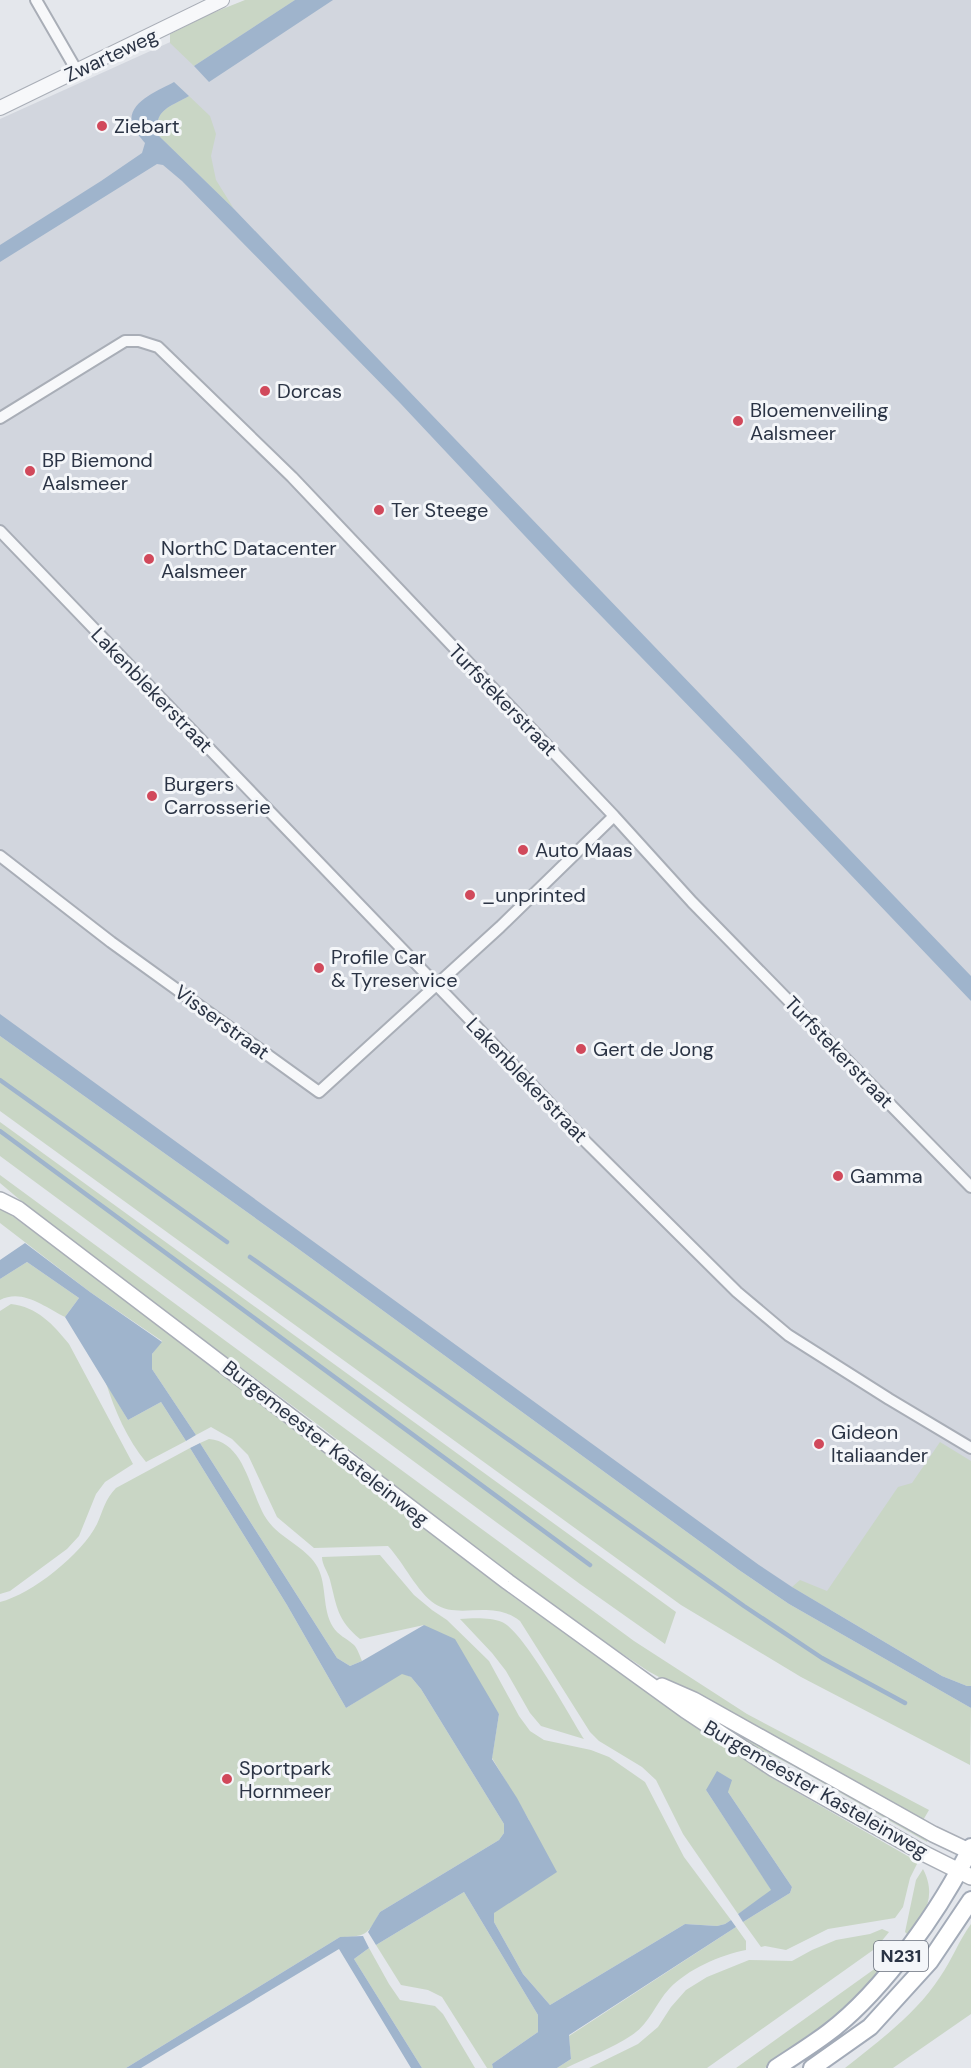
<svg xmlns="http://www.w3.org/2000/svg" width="971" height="2068" font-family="'DM Sans',sans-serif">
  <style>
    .built { fill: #d2d6de }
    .green { fill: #c9d6c5 }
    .water { fill: #9fb4cc }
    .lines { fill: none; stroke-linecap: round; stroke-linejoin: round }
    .stream { stroke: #9fb4cc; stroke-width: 4.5 }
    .minor-casing { stroke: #a9aeb7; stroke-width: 14 }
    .tertiary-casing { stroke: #a9aeb7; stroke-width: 16 }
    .secondary-casing { stroke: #a9aeb7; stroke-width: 18 }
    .primary-casing { stroke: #a3abb8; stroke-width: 20 }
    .minor { stroke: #f7f8fa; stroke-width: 10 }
    .tertiary { stroke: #f7f8fa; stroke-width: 14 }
    .secondary { stroke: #fff; stroke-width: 15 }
    .primary { stroke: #fff; stroke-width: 16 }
    .poi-dot { fill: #d1495b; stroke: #f4f6f9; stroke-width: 2 }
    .labels { text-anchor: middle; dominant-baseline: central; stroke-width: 6; stroke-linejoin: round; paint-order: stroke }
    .shield { fill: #f4f6f9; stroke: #676e7b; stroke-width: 1.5 }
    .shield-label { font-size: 18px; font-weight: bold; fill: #2b3445 }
    .street-label { font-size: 20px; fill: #2b3445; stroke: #f4f6f9 }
    .poi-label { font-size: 20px; fill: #2b3445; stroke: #f4f6f9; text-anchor: start }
  </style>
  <rect width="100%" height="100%" fill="#e4e7ec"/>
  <path class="built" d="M 263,0 L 971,0 L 971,1484 L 824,1615 L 0,1020 L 0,119 Z"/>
  <path class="green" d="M 245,0 L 295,0 L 194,66 L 170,43 L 170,34 L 210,14 Z
    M 189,96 L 210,116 L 216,134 L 211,156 L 216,180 L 234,209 L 159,136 C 152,110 170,107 189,96 Z
    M 0,1036 L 293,1245 L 739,1570 L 789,1604 L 971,1708 L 970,1765 L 801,1677 L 681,1605 L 0,1111 Z
    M 0,1122 L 676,1612 L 665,1644 L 580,1584 L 0,1156 Z
    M 0,1175 L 634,1641 L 747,1714 L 929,1810 L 922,1822 L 648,1671 L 566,1616 L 484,1555 L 321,1427 L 52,1227 L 0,1183 Z
    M 0,1207 L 174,1335 L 515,1598 L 772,1778 L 918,1862 L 910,1878 L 903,1907 L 895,1918 L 828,1929 L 786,1950 L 765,1946 L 761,1947 L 743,1922 L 790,1893 L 792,1887 L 728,1792 L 706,1790 L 772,1891 L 738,1914 L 683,1834 L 656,1780 L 642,1767 L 599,1741 L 590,1732 L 520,1621 C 492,1599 459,1620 435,1604 C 417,1592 404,1563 388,1546 L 314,1548 L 277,1517 L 248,1455 L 232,1439 L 211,1427 L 196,1435 L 152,1369 L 152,1354 L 162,1341 L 90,1292 L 0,1223 Z
    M 27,1262 L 79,1298 L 65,1317 C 45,1307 22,1288 0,1300 L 0,1279 Z
    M 11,1304 C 37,1307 53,1324 69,1344 L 133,1464 L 105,1482 L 96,1494 L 79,1536 L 67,1549 L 10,1591 L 0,1594 L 0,1311 Z
    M 106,1383 L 128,1420 L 161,1402 L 186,1441 L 146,1462 C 127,1439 115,1411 106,1383 Z
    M 209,1439 C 247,1442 250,1497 268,1521 C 281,1539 308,1548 318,1568 C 327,1586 322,1609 333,1627 C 338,1635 346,1638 354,1645 C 357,1648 360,1656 362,1661 L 350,1666 L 337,1658 L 200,1443 Z
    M 940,1442 L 971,1461 L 971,1686 L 967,1686 L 942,1676 L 792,1587 L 800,1580 L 827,1591 L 898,1487 L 912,1483 Z
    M 190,1448 L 287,1605 L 346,1708 L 402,1673 L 411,1677 L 421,1689 L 504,1824 L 504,1833 L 499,1840 L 380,1912 C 368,1935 365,1937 340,1937 L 126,2068 L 0,2068 L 0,1602 C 32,1594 82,1554 97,1524 C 103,1511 105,1499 116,1488 Z
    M 380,1555 L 414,1595 L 432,1610 L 447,1620 L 489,1661 L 519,1716 L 530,1731 L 544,1740 L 591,1750 L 609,1757 L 645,1782 L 684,1857 L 731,1920 L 725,1924 L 717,1926 L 685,1924 L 550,2005 L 523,1974 L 494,1922 L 494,1913 L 529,1820 L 492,1758 L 499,1714 L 424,1625 L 360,1639 C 337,1620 337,1607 330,1580 C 328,1572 322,1565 322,1557 Z
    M 460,1619 C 472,1618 490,1617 502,1622 C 524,1632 569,1715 584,1739 L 541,1726 L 530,1713 L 506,1671 L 492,1653 Z
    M 697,1709 L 930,1836 L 927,1842 L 793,1766 L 736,1737 Z
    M 923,1869 C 937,1896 925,1914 909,1936 L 905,1932 L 916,1880 Z
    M 464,1892 L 538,2015 L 538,2032 L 492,2064 L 493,2068 L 487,2068 L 442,1997 L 428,1990 L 401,1985 L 376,1945 Z
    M 971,1924 L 971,2014 L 893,2068 L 845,2068 C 879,2041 916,2014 940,1977 C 952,1960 959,1940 971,1924 Z
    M 736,1927 L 746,1941 L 746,1950 C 720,1955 688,1969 669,1989 C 656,2003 649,2024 632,2035 C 613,2048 586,2058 566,2068 L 557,2068 L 571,2059 L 569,2036 Z
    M 882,1929 L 889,1932 L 876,1948 L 707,2068 L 589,2068 L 638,2044 L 658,2027 L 671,2007 L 686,1990 L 707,1977 L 749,1960 L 792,1961 L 812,1950 L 836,1940 L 870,1934 Z
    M 369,1948 L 389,1984 L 400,2000 L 435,2006 L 443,2014 L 475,2068 L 422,2068 L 354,1959 Z
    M 890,1955 L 888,1964 L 845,2011 L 807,2036 L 765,2068 L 736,2068 L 887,1960 Z"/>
  <path class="water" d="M 295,0 L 333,0 L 209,82 L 194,66 Z
    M 174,82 L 189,96 C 170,107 152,110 159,136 L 234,209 L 971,976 L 971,1001 L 744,763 L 571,585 L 400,403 L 182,181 L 163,165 L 157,164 L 0,262 L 0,245 L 101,181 L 142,153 L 145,143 C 140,137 134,130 132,123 C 127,102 160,90 174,82 Z
    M 0,1014 L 759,1565 L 792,1587 L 942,1676 L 967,1686 L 971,1686 L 971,1708 L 789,1604 L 739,1570 L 293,1245 L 0,1036 Z
    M 25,1243 L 90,1292 L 162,1342 L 152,1354 L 152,1369 L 196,1435 L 186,1441 L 161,1402 L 128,1420 L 65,1317 L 79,1298 L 27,1262 L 0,1279 L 0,1260 Z
    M 200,1443 L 337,1658 L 350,1666 L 362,1661 L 424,1625 L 455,1639 L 499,1714 L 492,1759 L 517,1798 L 557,1872 L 494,1913 L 494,1922 L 523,1974 L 550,2005 L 685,1924 L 717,1926 L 725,1924 L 731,1920 L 736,1927 L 569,2035 L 571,2059 L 557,2068 L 493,2068 L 492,2064 L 538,2032 L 538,2015 L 464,1892 L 376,1945 L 368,1932 L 380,1912 L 499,1840 L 504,1833 L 504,1824 L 421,1689 L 411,1677 L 402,1674 L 346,1708 L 287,1605 L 190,1448 Z
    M 717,1771 L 732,1780 L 728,1792 L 792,1887 L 790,1893 L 743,1922 L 738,1914 L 771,1890 L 706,1790 Z
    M 363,1936 L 369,1948 L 354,1959 L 422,2068 L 411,2068 L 339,1949 L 141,2068 L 126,2068 L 340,1937 Z"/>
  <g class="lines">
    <path class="stream" d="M 0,1080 L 227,1242
      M 0,1131 L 590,1565
      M 250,1257 L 744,1606 L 822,1658 L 905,1703"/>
    <g class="minor-casing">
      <path id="minor" d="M 36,0 L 77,71
        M 0,418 L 125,341 L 139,341 L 158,347 L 292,477 L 614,816 L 692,902 L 971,1187
        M 0,531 L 476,1026 L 587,1143 L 737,1292 L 788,1335 L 889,1399 L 971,1448
        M 0,856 L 111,942 L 319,1092 L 500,927 L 614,816"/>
    </g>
    <g class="tertiary-casing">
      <path id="tertiary" d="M 0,108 L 222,0"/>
    </g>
    <g class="secondary-casing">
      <path id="secondary" d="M 0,1200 L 18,1209 L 508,1582 L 685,1710 L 774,1769 L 923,1853 L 971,1877
        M 662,1686 L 694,1700 L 933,1834 L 971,1852"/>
    </g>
    <g class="primary-casing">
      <path id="primary" d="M 776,2068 C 794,2056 812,2045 829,2032 C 883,1991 942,1908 971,1847
        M 812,2068 L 870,2027 L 930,1961 L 971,1900"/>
    </g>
    <use href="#minor" class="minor"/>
    <use href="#tertiary" class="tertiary"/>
    <use href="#secondary" class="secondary"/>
    <use href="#primary" class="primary"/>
  </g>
  <g class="poi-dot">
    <circle cx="102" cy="126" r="6"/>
    <circle cx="265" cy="391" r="6"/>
    <circle cx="738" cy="421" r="6"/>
    <circle cx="30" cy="471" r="6"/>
    <circle cx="379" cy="510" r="6"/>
    <circle cx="149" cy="559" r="6"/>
    <circle cx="152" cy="796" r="6"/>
    <circle cx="523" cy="850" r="6"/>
    <circle cx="470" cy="895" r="6"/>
    <circle cx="319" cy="968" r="6"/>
    <circle cx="581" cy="1049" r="6"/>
    <circle cx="838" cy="1176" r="6"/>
    <circle cx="819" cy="1444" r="6"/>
    <circle cx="227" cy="1779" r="6"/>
  </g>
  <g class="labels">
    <rect class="shield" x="874" y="1941" width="54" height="30" rx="4.5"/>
    <g class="shield-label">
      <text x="901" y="1956">N231</text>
    </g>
    <g class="street-label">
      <text transform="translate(111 55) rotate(-25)">Zwarteweg</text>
      <text transform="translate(152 690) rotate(46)">Lakenblekerstraat</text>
      <text transform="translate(503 700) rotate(46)">Turfstekerstraat</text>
      <text transform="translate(222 1022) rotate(36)">Visserstraat</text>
      <text transform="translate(839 1052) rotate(46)">Turfstekerstraat</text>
      <text transform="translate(527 1080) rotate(46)">Lakenblekerstraat</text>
      <text transform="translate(326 1443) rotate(38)">Burgemeester Kasteleinweg</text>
      <text transform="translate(816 1789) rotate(30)">Burgemeester Kasteleinweg</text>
    </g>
    <g class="poi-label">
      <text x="114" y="126">Ziebart</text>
      <text x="277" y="391">Dorcas</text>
      <text x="750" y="410">Bloemenveiling<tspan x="750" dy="23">Aalsmeer</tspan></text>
      <text x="42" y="460">BP Biemond<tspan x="42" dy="23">Aalsmeer</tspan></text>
      <text x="391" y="510">Ter Steege</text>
      <text x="161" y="548">NorthC Datacenter<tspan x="161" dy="23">Aalsmeer</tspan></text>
      <text x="164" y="784">Burgers<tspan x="164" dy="23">Carrosserie</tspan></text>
      <text x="535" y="850">Auto Maas</text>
      <text x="482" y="895">_unprinted</text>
      <text x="331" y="957">Profile Car<tspan x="331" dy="23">&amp; Tyreservice</tspan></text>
      <text x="593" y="1049">Gert de Jong</text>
      <text x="850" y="1176">Gamma</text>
      <text x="831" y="1432">Gideon<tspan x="831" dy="23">Italiaander</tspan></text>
      <text x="239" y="1768">Sportpark<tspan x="239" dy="23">Hornmeer</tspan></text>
    </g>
  </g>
</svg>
